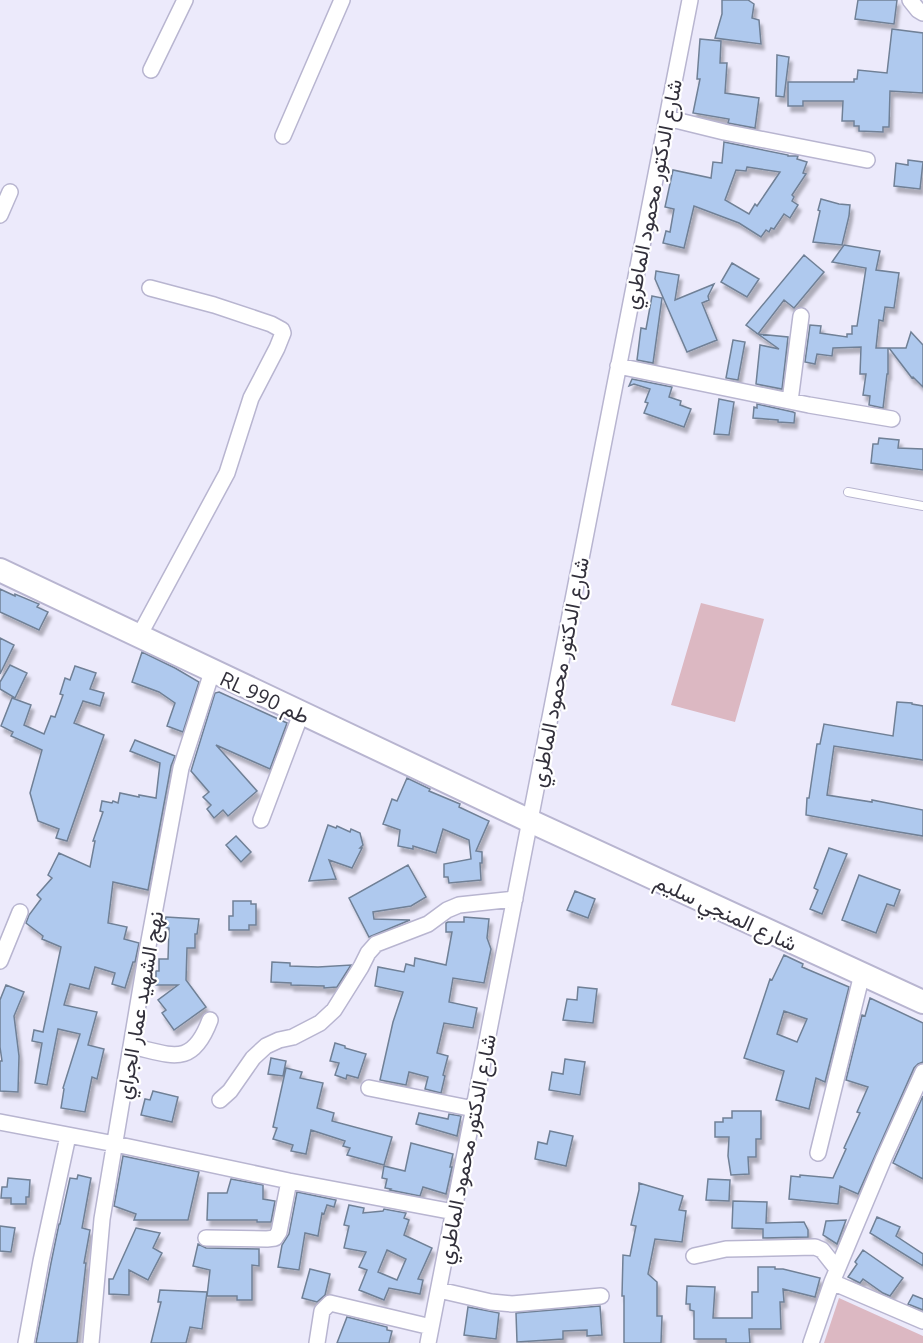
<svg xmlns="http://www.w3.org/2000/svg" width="923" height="1343" font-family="Ubuntu,Vazirmatn,sans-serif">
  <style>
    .green { fill: #dcb8c2 }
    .building { fill: #afc9ee; stroke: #708096; stroke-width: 1.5; fill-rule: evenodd; filter: url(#shadow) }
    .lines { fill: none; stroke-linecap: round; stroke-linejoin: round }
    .lane-casing { stroke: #b8b5d0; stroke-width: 10 }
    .street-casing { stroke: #b8b5d0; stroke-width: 18 }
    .secondary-casing { stroke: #b8b5d0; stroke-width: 26 }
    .lane { stroke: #fff; stroke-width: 8 }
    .street { stroke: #fff; stroke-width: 15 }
    .secondary { stroke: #fff; stroke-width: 22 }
    .labels { text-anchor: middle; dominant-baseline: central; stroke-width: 4.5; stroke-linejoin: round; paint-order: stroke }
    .street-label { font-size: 21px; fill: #32303b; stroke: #fff }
  </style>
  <defs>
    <filter id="shadow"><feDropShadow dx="3" dy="5.5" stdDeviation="1.5" flood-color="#0004"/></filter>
  </defs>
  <rect width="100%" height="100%" fill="#eceafb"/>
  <path class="green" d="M 701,603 L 764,619 L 735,722 L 671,705 Z
    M 839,1298 L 923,1336 L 923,1343 L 824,1343 Z"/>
  <path class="building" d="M 722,0 L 748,0 L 754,4 L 752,18 L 759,20 L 761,44 L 715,38 L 722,14 Z
    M 858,0 L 897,0 L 894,24 L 855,19 Z
    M 892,29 L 923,33 L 923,93 L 890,91 L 889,127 L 883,127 L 883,132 L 859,131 L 859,126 L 854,126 L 854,121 L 842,121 L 843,101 L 803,101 L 803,106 L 788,106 L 788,82 L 854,82 L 854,79 L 857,79 L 858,70 L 887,73 Z
    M 700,39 L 721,41 L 720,63 L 727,63 L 725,93 L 759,98 L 755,128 L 728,123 L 729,119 L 693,113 L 700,79 L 697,79 Z
    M 777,55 L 789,57 L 784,97 L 776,96 Z
    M 724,142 L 788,155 L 788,156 L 798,156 L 797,159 L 807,162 L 803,173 L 806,174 L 792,195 L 794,197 L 792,201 L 798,205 L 790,218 L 784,214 L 774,229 L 771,228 L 769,232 L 766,230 L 761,237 L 739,223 L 694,206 L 684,248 L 663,243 L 666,231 L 670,232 L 674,209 L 665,207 L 673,170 L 711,178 L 713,162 L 722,163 ZM 747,167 L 780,172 L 757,206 L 755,204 L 749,214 L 725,200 L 736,170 L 746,171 Z
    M 908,160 L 923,162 L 920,189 L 894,186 L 896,163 L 908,165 Z
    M 821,199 L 839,204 L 850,205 L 849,216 L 842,245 L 813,242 L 820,211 L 818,210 Z
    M 844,245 L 880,251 L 876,270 L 899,273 L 894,308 L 885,307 L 883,321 L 879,320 L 876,348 L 888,348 L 888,374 L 887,374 L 883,408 L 869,405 L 870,396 L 863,395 L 866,374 L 860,374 L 861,347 L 833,348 L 832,356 L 817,354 L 815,364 L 805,362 L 810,325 L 821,326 L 820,333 L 847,337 L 847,334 L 852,334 L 852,326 L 857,326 L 866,268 L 832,262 Z
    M 804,255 L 824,272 L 794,308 L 784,300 L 758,334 L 746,325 Z
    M 732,263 L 759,279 L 747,297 L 721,282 Z
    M 656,271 L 679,275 L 675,300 L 714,284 L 708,296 L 709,300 L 702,303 L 717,340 L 687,352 L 655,279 Z
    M 652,296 L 662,298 L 653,363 L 637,360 L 641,328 L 646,329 Z
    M 911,332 L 923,345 L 923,387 L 913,377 L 912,378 L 889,348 L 906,348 Z
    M 758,334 L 788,337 L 782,389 L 756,384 L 760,345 L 779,349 Z
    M 733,340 L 745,342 L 738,380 L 726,378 Z
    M 632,379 L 672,387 L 669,397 L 681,401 L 680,405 L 691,409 L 684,427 L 644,413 L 648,403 L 645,402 L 650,389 L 634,384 L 629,386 Z
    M 719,399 L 734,402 L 729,435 L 714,434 Z
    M 757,404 L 793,412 L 795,413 L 794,423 L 778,422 L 778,420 L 753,418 L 754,407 L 757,408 Z
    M 879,438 L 899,440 L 898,448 L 923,449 L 923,470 L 871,463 L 873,444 L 878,444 Z
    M 0,589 L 15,596 L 15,594 L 39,604 L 37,607 L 48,612 L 39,630 L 0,612 Z
    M 0,638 L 14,645 L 0,674 Z
    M 142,652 L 175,668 L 199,682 L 183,732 L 167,726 L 175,703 L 159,692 L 132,682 Z
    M 10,665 L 27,673 L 15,698 L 0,689 L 0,682 Z
    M 75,666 L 96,673 L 90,689 L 104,693 L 100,706 L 83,701 L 74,723 L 104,735 L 67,841 L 56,838 L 59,829 L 38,821 L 30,793 L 42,750 L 11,736 L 13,732 L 1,726 L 12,698 L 31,705 L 24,725 L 44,734 L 51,716 L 55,717 L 63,695 L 60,694 L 65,678 L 70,680 Z
    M 219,692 L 287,723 L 270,769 L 216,745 L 257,791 L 228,816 L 223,810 L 214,818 L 207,809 L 211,805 L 203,797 L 209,792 L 191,771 L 215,693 Z
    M 897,702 L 912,703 L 912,704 L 923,706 L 923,760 L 834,746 L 827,795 L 872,802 L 872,800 L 923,810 L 923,836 L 887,830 L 806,815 L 807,798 L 809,798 L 817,744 L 820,744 L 824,724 L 893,736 Z
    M 135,740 L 175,756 L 171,766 L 148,890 L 113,882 L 108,923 L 127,927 L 124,939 L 139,943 L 135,962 L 133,962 L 125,988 L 112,984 L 115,973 L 95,967 L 89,989 L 70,984 L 64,1005 L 97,1012 L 88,1045 L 104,1049 L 97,1079 L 92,1077 L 85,1112 L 61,1108 L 64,1089 L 63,1088 L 80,1034 L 58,1029 L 47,1085 L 35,1083 L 42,1043 L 32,1041 L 34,1030 L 43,1032 L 61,947 L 42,939 L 43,936 L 26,923 L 29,915 L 41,899 L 37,895 L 52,878 L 48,875 L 59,853 L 90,867 L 95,841 L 93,841 L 103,812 L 100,811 L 102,801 L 112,803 L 113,801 L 118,803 L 120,793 L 139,797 L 139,795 L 156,798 L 160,763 L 130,751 Z
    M 407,778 L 430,789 L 429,791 L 460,804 L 459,807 L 489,821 L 476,851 L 482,852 L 482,863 L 480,863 L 481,880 L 449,883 L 448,877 L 444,877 L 444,864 L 471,859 L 469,840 L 443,829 L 436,853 L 413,846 L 413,849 L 398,846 L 400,830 L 383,824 L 392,799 L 397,801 Z
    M 328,825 L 336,828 L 337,826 L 350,832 L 351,829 L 360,833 L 363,845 L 360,848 L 362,848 L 352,868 L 329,860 L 336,879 L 309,881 Z
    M 236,836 L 251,852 L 241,862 L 226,845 Z
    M 829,848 L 847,854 L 822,914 L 810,909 L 818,890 L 814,888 Z
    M 408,865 L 426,897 L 411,906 L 373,912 L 374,919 L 410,920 L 369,937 L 349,898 Z
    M 859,875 L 900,890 L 894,906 L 887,904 L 876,933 L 842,920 Z
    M 575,891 L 595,899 L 588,918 L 567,910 Z
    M 233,901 L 251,901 L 251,904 L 256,904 L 256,925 L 249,925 L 249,930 L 229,930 L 229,916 L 233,916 Z
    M 166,917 L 199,919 L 197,934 L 195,934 L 195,948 L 187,948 L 186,980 L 206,1007 L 174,1030 L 162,1013 L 166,1010 L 158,1000 L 178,985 L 156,985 L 156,971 L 159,971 L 159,959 L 168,959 L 169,928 L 164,927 Z
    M 464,917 L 489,919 L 487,938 L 491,949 L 484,983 L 453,978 L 449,1002 L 477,1008 L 473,1028 L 444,1023 L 437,1053 L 448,1056 L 443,1075 L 445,1076 L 441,1093 L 425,1089 L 428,1077 L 409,1072 L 406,1085 L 380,1080 L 393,1022 L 403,992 L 375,986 L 378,967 L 404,972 L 406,964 L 414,966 L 415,958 L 446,965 L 452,932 L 446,932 L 446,923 L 448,922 L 464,922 Z
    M 784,955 L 803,964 L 802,967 L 849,987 L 825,1082 L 816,1078 L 809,1109 L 776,1100 L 784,1071 L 744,1058 L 770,979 L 772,980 ZM 784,1011 L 807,1019 L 797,1042 L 777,1034 Z
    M 272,962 L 290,963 L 290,966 L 318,967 L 351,965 L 337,987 L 324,988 L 324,986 L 291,985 L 291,983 L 271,982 Z
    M 6,985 L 24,992 L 14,1016 L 19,1056 L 18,1092 L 0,1091 L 0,1061 L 2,1061 L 0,1047 L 0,1000 Z
    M 578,987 L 597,989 L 593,1023 L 563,1020 L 567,999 L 577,1000 Z
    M 870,998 L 923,1023 L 923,1062 L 918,1064 L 914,1068 L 858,1194 L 840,1186 L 838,1204 L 789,1199 L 791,1176 L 800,1177 L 800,1175 L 833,1178 L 846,1149 L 844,1148 L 860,1113 L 857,1112 L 868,1087 L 846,1080 L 862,1015 L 865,1016 Z
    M 335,1043 L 345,1046 L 345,1048 L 366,1054 L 358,1078 L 347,1075 L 346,1079 L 335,1075 L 339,1063 L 330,1061 Z
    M 271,1058 L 286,1061 L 283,1076 L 268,1074 Z
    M 565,1059 L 585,1062 L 580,1095 L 549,1090 L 552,1072 L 563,1074 Z
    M 286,1068 L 302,1072 L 300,1078 L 323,1083 L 317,1108 L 334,1113 L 332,1121 L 392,1137 L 384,1165 L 347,1155 L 350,1148 L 343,1146 L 345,1141 L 311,1130 L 306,1154 L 291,1151 L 293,1145 L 273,1139 L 277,1128 L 273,1127 Z
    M 153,1091 L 178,1097 L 172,1122 L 141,1115 L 145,1099 L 150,1100 Z
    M 923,1096 L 923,1179 L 893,1163 Z
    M 732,1111 L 761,1111 L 761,1139 L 756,1139 L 756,1157 L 748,1157 L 749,1174 L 731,1175 L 728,1156 L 729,1137 L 715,1137 L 715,1122 L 723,1122 L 723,1118 L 732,1118 Z
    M 419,1113 L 448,1119 L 449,1114 L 461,1116 L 457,1136 L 416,1124 Z
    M 550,1131 L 573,1136 L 566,1166 L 535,1159 L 538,1142 L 547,1144 Z
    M 411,1143 L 453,1154 L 450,1167 L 452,1167 L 446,1194 L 423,1187 L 420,1196 L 390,1190 L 391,1189 L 385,1188 L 387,1179 L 382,1178 L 384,1166 L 405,1171 Z
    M 123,1156 L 199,1172 L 188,1220 L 134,1220 L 136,1214 L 114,1206 Z
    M 78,1175 L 91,1178 L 82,1228 L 90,1230 L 84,1263 L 86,1263 L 77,1343 L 36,1343 L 51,1263 L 59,1224 L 60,1224 L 70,1178 L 77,1179 Z
    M 8,1178 L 30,1180 L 29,1197 L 26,1197 L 26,1204 L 11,1204 L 11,1198 L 1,1198 L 2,1187 L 7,1187 Z
    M 231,1179 L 263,1185 L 263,1199 L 275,1201 L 271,1222 L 257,1222 L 257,1220 L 207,1220 L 208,1193 L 227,1193 Z
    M 708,1179 L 730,1180 L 729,1201 L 706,1200 Z
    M 639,1183 L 683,1196 L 679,1210 L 686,1211 L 682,1242 L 655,1239 L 648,1274 L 657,1282 L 657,1316 L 662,1316 L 661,1343 L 624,1343 L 624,1296 L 622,1296 L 623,1255 L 630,1256 L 636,1226 L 631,1225 L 639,1190 Z
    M 297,1192 L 336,1200 L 334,1207 L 327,1205 L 324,1214 L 322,1213 L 318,1236 L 305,1233 L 299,1270 L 278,1267 L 282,1245 L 289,1234 Z
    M 733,1201 L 767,1202 L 766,1223 L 804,1222 L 808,1230 L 808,1237 L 763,1238 L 763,1229 L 732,1228 Z
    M 349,1205 L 364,1208 L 363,1213 L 383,1211 L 384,1209 L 406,1213 L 404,1218 L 409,1220 L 404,1235 L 432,1248 L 418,1279 L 423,1280 L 420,1294 L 389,1288 L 384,1300 L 359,1290 L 367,1270 L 359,1267 L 366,1252 L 344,1248 L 349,1226 L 344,1225 ZM 387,1250 L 406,1259 L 397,1280 L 378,1272 Z
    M 877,1217 L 900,1227 L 896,1236 L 923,1254 L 923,1266 L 870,1233 Z
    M 846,1220 L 837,1244 L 823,1235 L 826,1221 Z
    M 0,1226 L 15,1228 L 11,1252 L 0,1251 Z
    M 136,1228 L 160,1233 L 153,1248 L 162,1253 L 148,1280 L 129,1270 L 129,1295 L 109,1294 L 109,1279 L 113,1279 Z
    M 198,1244 L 206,1248 L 259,1249 L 259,1266 L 252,1265 L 252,1300 L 237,1300 L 237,1296 L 207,1296 L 210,1270 L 193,1266 Z
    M 863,1250 L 903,1278 L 890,1296 L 883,1293 L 863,1279 L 860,1283 L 848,1277 L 857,1264 L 855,1262 Z
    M 758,1267 L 775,1267 L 775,1269 L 783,1269 L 820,1278 L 815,1297 L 783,1289 L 784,1302 L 780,1302 L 781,1329 L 749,1329 L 750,1343 L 726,1343 L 726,1339 L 694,1339 L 694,1311 L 690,1310 L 690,1304 L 686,1304 L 687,1286 L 715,1287 L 713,1318 L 752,1318 L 752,1292 L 758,1292 Z
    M 310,1269 L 330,1274 L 325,1295 L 317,1302 L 302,1298 Z
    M 160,1290 L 207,1292 L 202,1329 L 190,1327 L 186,1343 L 151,1343 L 161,1302 L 158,1302 Z
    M 913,1295 L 923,1299 L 923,1310 L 908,1304 Z
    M 600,1306 L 602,1335 L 587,1336 L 587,1330 L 563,1331 L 563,1339 L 517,1342 L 516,1313 Z
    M 468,1307 L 499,1313 L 496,1339 L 464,1335 Z
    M 347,1317 L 387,1327 L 387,1330 L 392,1331 L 389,1343 L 337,1343 Z"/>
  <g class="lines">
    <g class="lane-casing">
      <path id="lane" d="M 848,492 L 923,506"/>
    </g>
    <g class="street-casing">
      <path id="street" d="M 910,0 L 918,10 L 923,13
        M 151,70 L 185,0
        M 667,118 L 724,132 L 867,160
        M 283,136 L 342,0
        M 0,215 L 10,192
        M 618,366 L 809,405 L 892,419
        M 790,401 L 801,316
        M 139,636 L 227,473 L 251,398 L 277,348 L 283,333 L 282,330 L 271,324 L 214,305 L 150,288
        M 261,820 L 301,714
        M 0,961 L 20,912
        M 131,1046 C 172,1055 192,1068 210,1020
        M 369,1088 L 474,1109
        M 220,1100 L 230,1091 L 253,1058 L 266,1046 L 279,1040 L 293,1037 L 320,1023 L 334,1010 L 361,967 L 368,953 L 376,944 L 428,924 L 447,910 L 459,905 L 515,899
        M 0,1122 L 115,1144 L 289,1181 L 454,1212
        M 818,1153 L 862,974
        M 206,1238 L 267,1239 L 275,1238 L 279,1232 L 289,1181
        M 694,1256 L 726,1249 L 815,1247 L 822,1250 L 837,1269
        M 832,1282 L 923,1321
        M 439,1290 L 491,1302 L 512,1304 L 601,1296
        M 26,1343 L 41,1261 L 68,1136
        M 91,1343 L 102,1219 L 146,957 L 181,768 L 212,672
        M 317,1343 L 322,1311 L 330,1303 L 431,1327
        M 428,1343 L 690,0
        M 811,1343 L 832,1282 L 884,1158 L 923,1072"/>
    </g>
    <g class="secondary-casing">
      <path id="secondary" d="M 0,570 L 530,821 L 923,1002"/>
    </g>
    <use href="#lane" class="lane"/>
    <use href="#street" class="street"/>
    <use href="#secondary" class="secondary"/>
  </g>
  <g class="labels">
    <g class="street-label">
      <text transform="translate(652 194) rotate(-79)">شارع الدكتور محمود الماطري</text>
      <text transform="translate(559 672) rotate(-79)">شارع الدكتور محمود الماطري</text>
      <text transform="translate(265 697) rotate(25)">RL طم 990</text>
      <text transform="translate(726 912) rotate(25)">شارع المنجي سليم</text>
      <text transform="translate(139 1005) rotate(-80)">نهج الشهيد عمار الجراي</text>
      <text transform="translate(466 1149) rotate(-79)">شارع الدكتور محمود الماطري</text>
    </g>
  </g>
</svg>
